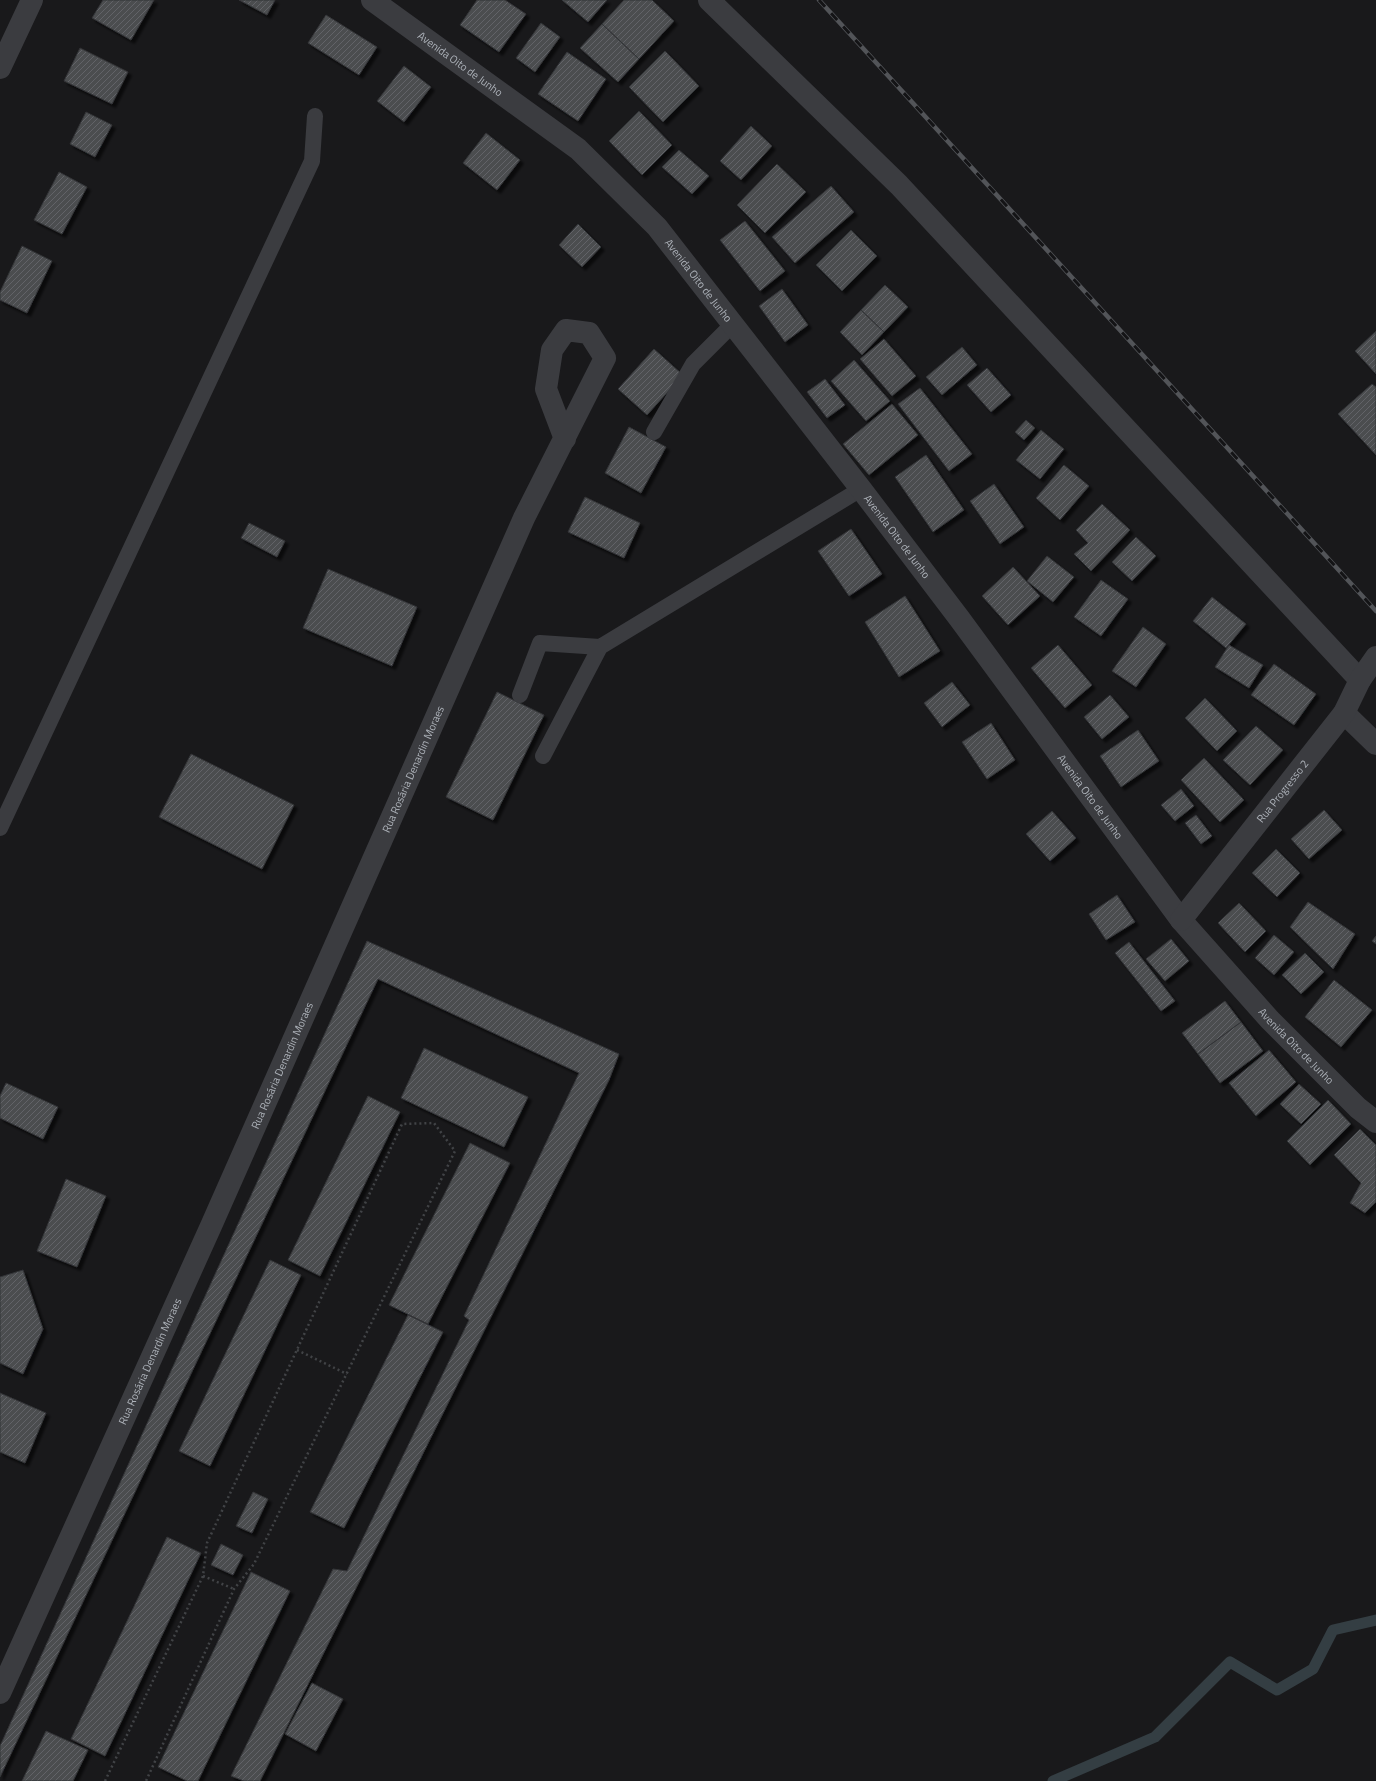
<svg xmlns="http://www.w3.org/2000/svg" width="1376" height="1781" font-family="'Titillium Web',sans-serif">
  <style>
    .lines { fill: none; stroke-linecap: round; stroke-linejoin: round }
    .stream { stroke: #343e43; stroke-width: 11 }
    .building { fill: url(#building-hatch); stroke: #333437; filter: url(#shadow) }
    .path { stroke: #414346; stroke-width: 2.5; stroke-dasharray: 2 3; stroke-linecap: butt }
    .lane { stroke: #3b3c40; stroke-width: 16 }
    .street { stroke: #3b3c40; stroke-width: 22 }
    .rail-casing { stroke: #525458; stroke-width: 4.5 }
    .rail { stroke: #141416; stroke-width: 3; stroke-dasharray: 9; stroke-linecap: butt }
    .labels { text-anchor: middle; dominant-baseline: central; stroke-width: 3; stroke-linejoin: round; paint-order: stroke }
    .street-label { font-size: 11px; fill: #adb2b9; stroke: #141416 }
  </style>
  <defs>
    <pattern id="building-hatch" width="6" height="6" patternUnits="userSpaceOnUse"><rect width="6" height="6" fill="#4b4d50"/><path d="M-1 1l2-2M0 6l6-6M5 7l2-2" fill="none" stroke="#626467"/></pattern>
    <filter id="shadow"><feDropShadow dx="3.5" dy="3.5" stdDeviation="1" flood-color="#0009"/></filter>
  </defs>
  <rect width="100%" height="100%" fill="#19191b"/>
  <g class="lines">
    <path class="stream" d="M 1053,1781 L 1155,1737 L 1230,1662 L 1277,1690 L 1313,1669 L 1333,1630 L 1376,1620"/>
  </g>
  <path class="building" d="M 103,0 L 154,0 L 131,40 L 92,18 Z
    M 239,0 L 275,0 L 267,15 Z
    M 477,0 L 505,0 L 526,14 L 499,52 L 460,25 Z
    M 562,0 L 607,0 L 588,22 Z
    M 624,0 L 652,0 L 674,21 L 639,59 L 602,24 Z
    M 326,15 L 377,47 L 359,75 L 308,43 Z
    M 541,23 L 560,37 L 535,72 L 516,58 Z
    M 602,24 L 639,59 L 618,82 L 580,48 Z
    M 80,48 L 128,72 L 112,104 L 64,81 Z
    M 665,51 L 699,86 L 663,122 L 629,87 Z
    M 567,52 L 606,79 L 578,121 L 538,94 Z
    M 404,66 L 431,87 L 404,122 L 377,101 Z
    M 639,111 L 672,145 L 642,175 L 609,141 Z
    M 86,112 L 112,125 L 95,157 L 70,144 Z
    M 751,126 L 772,146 L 741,180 L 720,161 Z
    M 486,133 L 520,160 L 497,190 L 463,163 Z
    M 679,150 L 709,176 L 692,194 L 662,167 Z
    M 777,164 L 806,192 L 765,233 L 737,205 Z
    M 59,172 L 87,187 L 62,234 L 34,220 Z
    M 831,186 L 854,212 L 795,263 L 772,237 Z
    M 745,221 L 785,271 L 760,291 L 720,240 Z
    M 578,224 L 601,247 L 582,267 L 559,245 Z
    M 851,230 L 877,256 L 842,291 L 816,265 Z
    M 22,246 L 52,261 L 27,313 L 0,300 L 0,292 Z
    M 885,285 L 908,307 L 884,332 L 861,310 Z
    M 782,289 L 808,325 L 785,342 L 759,306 Z
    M 861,310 L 884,332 L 862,355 L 840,332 Z
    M 1376,331 L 1376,374 L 1355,351 Z
    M 884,339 L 916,376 L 892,396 L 860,359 Z
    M 962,347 L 977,365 L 942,395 L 926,377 Z
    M 654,349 L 683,375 L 647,415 L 618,389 Z
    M 854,360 L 890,401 L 866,421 L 831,381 Z
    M 987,368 L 1011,395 L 991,412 L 967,385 Z
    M 825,379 L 845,405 L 827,418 L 807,392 Z
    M 1372,384 L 1376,387 L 1376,455 L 1338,414 Z
    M 920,388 L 972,454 L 949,471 L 898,404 Z
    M 892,404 L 918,435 L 869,475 L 843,444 Z
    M 1026,420 L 1035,428 L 1024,440 L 1015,432 Z
    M 629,427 L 666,447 L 641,493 L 605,473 Z
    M 1041,430 L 1064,449 L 1040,479 L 1016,460 Z
    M 926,455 L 964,510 L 933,532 L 895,477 Z
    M 1064,465 L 1089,486 L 1060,520 L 1036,498 Z
    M 994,484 L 1024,527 L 1000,544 L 970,501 Z
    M 585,497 L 640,523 L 624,558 L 568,532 Z
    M 1102,504 L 1130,530 L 1091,571 L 1074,554 L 1088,543 L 1076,530 Z
    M 249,523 L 285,541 L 277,557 L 241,538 Z
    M 851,529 L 882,574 L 849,596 L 818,551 Z
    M 1136,537 L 1156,556 L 1132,581 L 1112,562 Z
    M 1047,556 L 1074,577 L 1053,602 L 1027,581 Z
    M 1013,567 L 1040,596 L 1008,625 L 982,596 Z
    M 328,569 L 417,607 L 392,666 L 303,628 Z
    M 1101,580 L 1128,599 L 1101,636 L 1074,617 Z
    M 905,596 L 940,651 L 899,677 L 865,622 Z
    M 1212,597 L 1246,624 L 1226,648 L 1193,621 Z
    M 1143,627 L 1166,644 L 1136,687 L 1112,671 Z
    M 1058,645 L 1092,685 L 1065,708 L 1031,668 Z
    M 1229,645 L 1263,665 L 1249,688 L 1215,667 Z
    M 1274,664 L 1316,694 L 1294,725 L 1251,695 Z
    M 952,682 L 970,705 L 942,727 L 924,703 Z
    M 497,692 L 544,715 L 493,820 L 446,797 Z
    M 1110,695 L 1129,717 L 1102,739 L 1084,717 Z
    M 1205,698 L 1237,731 L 1217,751 L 1185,718 Z
    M 991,723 L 1015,760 L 987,779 L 962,742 Z
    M 1256,726 L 1283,750 L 1250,785 L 1223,760 Z
    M 1138,730 L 1159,761 L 1121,787 L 1100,756 Z
    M 191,754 L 294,805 L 262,869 L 159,817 Z
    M 1204,758 L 1244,800 L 1220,822 L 1181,780 Z
    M 1181,789 L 1194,806 L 1175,821 L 1161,805 Z
    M 1324,810 L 1342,830 L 1309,859 L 1291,839 Z
    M 1052,811 L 1076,838 L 1050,861 L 1026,834 Z
    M 1196,815 L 1212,836 L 1201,844 L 1185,823 Z
    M 1276,849 L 1300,873 L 1277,897 L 1252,873 Z
    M 1117,895 L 1135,922 L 1106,940 L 1089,914 Z
    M 1308,902 L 1355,934 L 1333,969 L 1290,927 Z
    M 1239,903 L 1266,931 L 1245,952 L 1218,923 Z
    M 1274,935 L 1294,952 L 1274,975 L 1255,958 Z
    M 1376,936 L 1376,944 L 1372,941 Z
    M 1171,939 L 1189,961 L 1165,981 L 1146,959 Z
    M 367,941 L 619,1054 L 609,1080 L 260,1781 L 244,1781 L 231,1776 L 333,1569 L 347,1571 L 469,1320 L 464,1316 L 579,1073 L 378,979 L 0,1777 L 0,1746 Z
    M 1129,942 L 1175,1001 L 1161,1011 L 1115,953 Z
    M 1305,953 L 1324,972 L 1301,994 L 1282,975 Z
    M 1334,980 L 1372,1010 L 1341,1047 L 1305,1017 Z
    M 1225,1001 L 1241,1022 L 1198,1054 L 1182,1033 Z
    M 1241,1022 L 1263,1051 L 1220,1083 L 1198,1054 Z
    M 424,1048 L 528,1097 L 504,1147 L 401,1098 Z
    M 1269,1050 L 1296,1082 L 1256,1116 L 1229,1083 Z
    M 6,1083 L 58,1107 L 43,1139 L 0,1118 L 0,1096 Z
    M 1299,1084 L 1321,1104 L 1301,1124 L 1280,1104 Z
    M 368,1096 L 400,1112 L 320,1276 L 288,1260 Z
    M 1328,1100 L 1351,1124 L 1310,1165 L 1287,1141 Z
    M 1360,1129 L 1376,1145 L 1376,1202 L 1365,1213 L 1350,1203 L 1361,1183 L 1334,1155 Z
    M 470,1143 L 510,1163 L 428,1324 L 389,1305 Z
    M 66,1179 L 106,1196 L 77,1267 L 37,1251 Z
    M 270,1260 L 301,1275 L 210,1466 L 179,1451 Z
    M 23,1270 L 43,1329 L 23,1374 L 0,1363 L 0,1277 Z
    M 408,1315 L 443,1332 L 344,1528 L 310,1512 Z
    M 0,1393 L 46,1413 L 25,1463 L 0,1452 Z
    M 253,1492 L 268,1499 L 252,1533 L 236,1526 Z
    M 167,1537 L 201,1553 L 105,1756 L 71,1739 Z
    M 221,1544 L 243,1555 L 233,1575 L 211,1565 Z
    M 251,1572 L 290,1591 L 198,1781 L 187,1781 L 158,1767 Z
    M 312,1683 L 343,1699 L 316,1751 L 285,1734 Z
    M 46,1731 L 88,1750 L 73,1781 L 22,1781 Z"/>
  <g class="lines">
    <path class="path" d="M 297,1350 L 347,1374
      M 203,1576 L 234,1589
      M 105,1781 L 203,1576 L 207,1543 L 402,1124 L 434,1123 L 455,1151 L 254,1564 L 234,1589 L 146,1781"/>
    <path class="lane" d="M 654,432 L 693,364 L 733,324
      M 520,695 L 540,643 L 600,647 L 861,489
      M 543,756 L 600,647
      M 0,828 L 312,161 L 315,116"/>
    <g class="street">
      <path id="s1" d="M 372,0 L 578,149 L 657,227 L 861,489 L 959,618 L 1181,920 L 1270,1020 L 1358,1108 L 1376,1122"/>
      <path d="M 709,0 L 899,185 L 1360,680"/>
      <path d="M 0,68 L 32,0"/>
      <path d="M 1344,713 L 1376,744"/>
      <path id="s2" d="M 1181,920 L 1344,713 L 1360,680 L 1376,657"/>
      <path id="s3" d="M 0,1693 L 211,1226 L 524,518 L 605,358 L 589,333 L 566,330 L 552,350 L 546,389 L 565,439"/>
    </g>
    <g class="rail-casing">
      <path id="rail" d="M 819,0 L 1376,611"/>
    </g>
    <use href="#rail" class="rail"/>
  </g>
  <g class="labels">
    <g class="street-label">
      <text stroke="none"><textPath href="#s1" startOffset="109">Avenida Oito de Junho</textPath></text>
      <text stroke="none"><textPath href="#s1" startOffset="433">Avenida Oito de Junho</textPath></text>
      <text stroke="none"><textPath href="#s1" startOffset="757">Avenida Oito de Junho</textPath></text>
      <text stroke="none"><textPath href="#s3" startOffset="1012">Rua Rosária Denardin Moraes</textPath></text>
      <text stroke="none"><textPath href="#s2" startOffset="164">Rua Progresso 2</textPath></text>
      <text stroke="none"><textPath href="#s1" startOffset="1081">Avenida Oito de Junho</textPath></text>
      <text stroke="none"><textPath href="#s1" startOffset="1405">Avenida Oito de Junho</textPath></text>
      <text stroke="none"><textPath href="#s3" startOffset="688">Rua Rosária Denardin Moraes</textPath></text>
      <text stroke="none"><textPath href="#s3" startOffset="364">Rua Rosária Denardin Moraes</textPath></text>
    </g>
  </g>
</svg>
